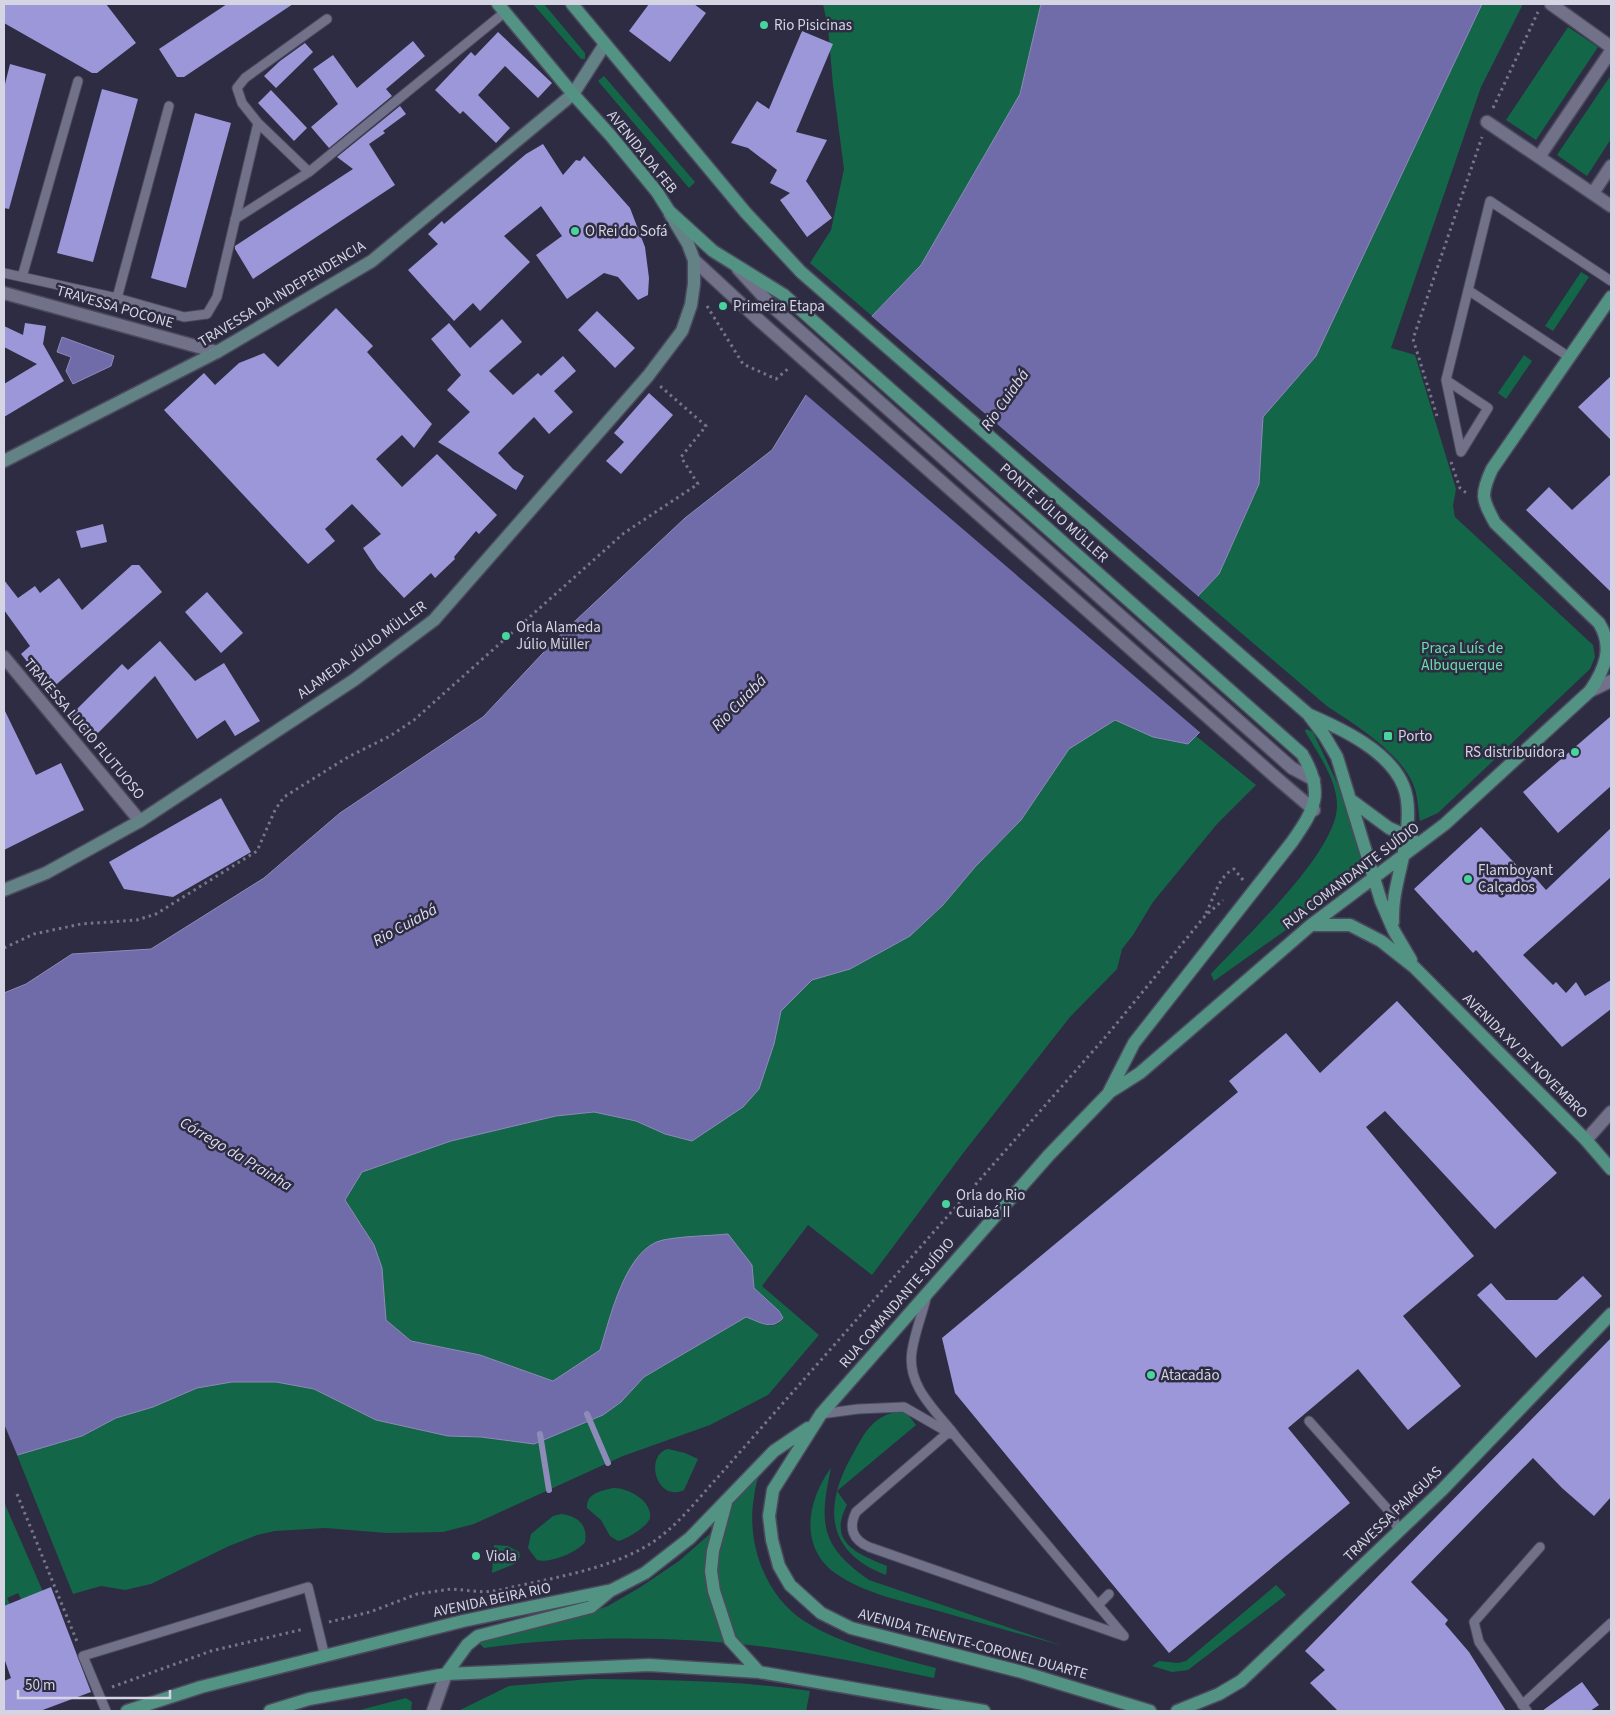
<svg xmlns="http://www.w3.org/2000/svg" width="1615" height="1715" font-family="'Source Sans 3',sans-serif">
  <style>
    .green { fill: #146648 }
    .water { fill: #706ba9; stroke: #8e8aba }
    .pier { fill: #2e2c42 }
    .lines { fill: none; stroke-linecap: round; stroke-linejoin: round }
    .stream { stroke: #8e8aba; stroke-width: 6 }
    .building { fill: #9c97d9 }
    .lane-casing { stroke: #4b4a5c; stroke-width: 11 }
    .street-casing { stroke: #4b4a5c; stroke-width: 15 }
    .secondary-casing { stroke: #4b4a5c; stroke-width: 15 }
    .primary-casing { stroke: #4b4a5c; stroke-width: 15 }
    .path { stroke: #777688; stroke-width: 3; stroke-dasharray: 2.5 4; stroke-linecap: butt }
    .lane { stroke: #72718a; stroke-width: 9 }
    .street { stroke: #72718a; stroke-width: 12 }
    .secondary { stroke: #628286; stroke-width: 12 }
    .primary { stroke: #529383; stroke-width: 12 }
    .street-bridge-casing { stroke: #4b4a5c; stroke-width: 15; stroke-linecap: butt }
    .primary-bridge-casing { stroke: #4b4a5c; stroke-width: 15; stroke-linecap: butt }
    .street-bridge { stroke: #72718a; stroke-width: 12 }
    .primary-bridge { stroke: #529383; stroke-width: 12 }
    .poi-dot { fill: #48d49d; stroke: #2e2c42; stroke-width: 2 }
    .labels { text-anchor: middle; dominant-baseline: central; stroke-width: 5; stroke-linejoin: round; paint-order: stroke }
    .poi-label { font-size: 15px; fill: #d4d4e2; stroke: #2e2c42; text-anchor: start }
    .street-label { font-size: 15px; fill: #d4d4e2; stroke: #2e2c42 }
    .park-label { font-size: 15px; fill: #6edead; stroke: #2e2c42 }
    .water-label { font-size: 16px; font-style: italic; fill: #dedef0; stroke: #2e2c42 }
  </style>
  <rect width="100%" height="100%" fill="#2e2c42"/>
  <path class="green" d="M 533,4 L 544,4 L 585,53 L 585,59 L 581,59 Z
    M 823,4 L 1041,4 L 1020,94 L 921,265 L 872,316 L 810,263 L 831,230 L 844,169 L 833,85 L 828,27 Z
    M 1482,4 L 1523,4 L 1481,87 L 1391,348 L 1415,355 L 1456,489 L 1453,506 L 1455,517 L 1593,645 L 1595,657 L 1590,669 L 1438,813 L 1420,821 C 1418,809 1418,795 1413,784 C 1401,754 1355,724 1328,707 L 1198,596 L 1219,574 L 1259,484 L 1263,417 L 1316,356 Z
    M 1568,27 L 1598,47 L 1536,140 L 1506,120 Z
    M 1611,75 L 1611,139 L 1587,176 L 1557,155 Z
    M 604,76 L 695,182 L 689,188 L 598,81 Z
    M 1581,272 L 1589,277 L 1553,331 L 1545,326 Z
    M 1524,355 L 1532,361 L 1506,399 L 1498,393 Z
    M 1115,719 L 1153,737 L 1188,744 L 1196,736 L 1256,785 L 1217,824 L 1153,902 L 1133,935 L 1122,949 L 1117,969 L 1070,1017 L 964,1152 L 872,1275 L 808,1225 L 762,1286 L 819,1335 L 768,1395 L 710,1425 L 623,1456 L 474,1524 L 443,1532 L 387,1533 L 325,1528 L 275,1531 L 257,1535 L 229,1546 L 151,1584 L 125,1590 L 101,1586 L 73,1594 L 17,1455 L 82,1436 L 116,1418 L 153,1407 L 197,1388 L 232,1382 L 276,1382 L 314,1389 L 343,1402 L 414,1428 L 448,1436 L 481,1437 L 534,1444 L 621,1402 L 644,1377 L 746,1317 L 770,1326 L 778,1324 L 783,1318 L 779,1311 L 754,1288 L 752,1265 L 688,1239 L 661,1240 L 620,1287 L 600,1350 L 553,1381 L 480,1355 L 411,1341 L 386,1320 L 384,1300 L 365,1230 L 345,1201 L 362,1172 L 451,1141 L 556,1116 L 594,1112 L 636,1121 L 665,1134 L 759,1089 L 774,1044 L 781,1011 L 812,980 L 850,969 L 910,936 L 943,905 L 975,867 L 1021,820 L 1069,749 Z
    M 1306,729 L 1313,732 L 1341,791 L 1366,873 L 1214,981 L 1211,974 C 1243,939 1339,851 1337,804 C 1336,778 1318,754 1305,731 Z
    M 896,1412 L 906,1412 L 916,1425 L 837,1491 L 847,1505 C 827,1543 858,1554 887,1566 L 886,1575 C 823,1551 824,1503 854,1452 C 865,1432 873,1417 896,1412 Z
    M 668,1449 L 685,1453 L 698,1459 L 684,1490 C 656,1503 644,1455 668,1449 Z
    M 761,1468 C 758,1477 755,1487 754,1497 C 746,1542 765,1596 804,1621 C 841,1645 894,1657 936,1668 L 934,1678 C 881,1667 827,1655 773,1648 C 682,1636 576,1635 484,1648 L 480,1644 L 480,1638 L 575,1618 L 608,1606 L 639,1588 L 679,1561 L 711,1533 Z
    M 831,1468 C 819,1523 820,1546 869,1580 L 1063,1646 C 1020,1634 977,1622 935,1610 C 902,1601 863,1593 835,1573 C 798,1546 808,1499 831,1468 Z
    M 613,1488 C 627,1487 653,1501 650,1518 C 647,1527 627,1539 618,1541 L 610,1536 L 601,1520 L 587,1508 C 586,1493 602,1491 613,1488 Z
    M 4,1502 L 44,1594 L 23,1603 L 18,1593 L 7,1598 L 10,1604 L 4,1607 Z
    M 561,1514 C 578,1516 588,1525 585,1542 C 578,1552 549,1564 537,1560 L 528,1548 L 531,1534 L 553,1516 Z
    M 494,1545 L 508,1546 L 519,1552 L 520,1556 L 517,1563 L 492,1573 Z
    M 1276,1585 L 1286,1595 L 1188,1670 L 1172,1672 L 1152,1666 L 1159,1661 L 1178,1663 L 1186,1661 Z
    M 590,1679 C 664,1680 737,1680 810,1691 L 806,1711 L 458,1711 L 509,1686 Z
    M 406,1698 L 412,1702 L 411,1711 L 356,1711 Z"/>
  <path class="water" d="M 1041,4 L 1482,4 L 1316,356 L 1263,417 L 1259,484 L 1219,574 L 1198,596 L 1209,723 L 1188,744 L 1153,737 L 1115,720 L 1069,749 L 1021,820 L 975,867 L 943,905 L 910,936 L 850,969 L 812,980 L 781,1011 L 774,1044 L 759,1089 L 743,1107 L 692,1141 L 665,1134 L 636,1121 L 594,1112 L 556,1116 L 451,1141 L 362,1172 L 345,1200 L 374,1245 L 382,1268 L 386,1320 L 411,1341 L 480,1355 L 553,1381 L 600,1350 C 610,1319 625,1248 663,1240 C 683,1236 707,1236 728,1234 L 752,1265 L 754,1288 L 779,1311 L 783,1318 C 772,1331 760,1322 746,1317 L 644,1377 L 621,1402 L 603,1415 L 534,1444 L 481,1437 L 448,1436 L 376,1420 L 314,1389 L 276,1382 L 232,1382 L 197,1388 L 153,1407 L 116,1418 L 82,1436 L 4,1459 L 4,993 L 26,984 L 72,954 L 151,949 L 264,878 L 340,813 L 483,717 L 558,637 L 685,518 L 772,450 L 806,395 L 872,316 L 921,265 L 1020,94 Z
    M 62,337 L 114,356 L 111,366 L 73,384 L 66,371 L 71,357 L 57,352 Z"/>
  <path class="pier" d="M 870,315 L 1200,598 L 1205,629 L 1221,666 L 1219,698 L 1211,725 L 1202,734 L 804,393 Z
    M 4,1424 L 18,1457 L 4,1461 Z"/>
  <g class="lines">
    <path class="stream" d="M 587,1414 L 608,1463
      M 540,1434 L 549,1490"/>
  </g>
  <path class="building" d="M 4,4 L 106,4 L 136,43 L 97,73 L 92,73 L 4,23 Z
    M 227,4 L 293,4 L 184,77 L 177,77 L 159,49 Z
    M 649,4 L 694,4 L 706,13 L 670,62 L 629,31 Z
    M 802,31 L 833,44 L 796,132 L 827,140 L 806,181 L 832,218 L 807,237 L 780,200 L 790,193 L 770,183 L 777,170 L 748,148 L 731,143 L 757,101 L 769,109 Z
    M 498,32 L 552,83 L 538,98 L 505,66 L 478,95 L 510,128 L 496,143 L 463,111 L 460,114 L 435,90 L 471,52 L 475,56 Z
    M 413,41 L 425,56 L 386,89 L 392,96 L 329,148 L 311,127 L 338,104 L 313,69 L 333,55 L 357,88 Z
    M 305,43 L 313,52 L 276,88 L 264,76 L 280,61 Z
    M 10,64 L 46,74 L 9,209 L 4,208 L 4,88 Z
    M 102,89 L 138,99 L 93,262 L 57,253 Z
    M 271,90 L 307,128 L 294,141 L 258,103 Z
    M 400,106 L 406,114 L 383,131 L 385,133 L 369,144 L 395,185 L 253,279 L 235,249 L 235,246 L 353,169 L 337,157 Z
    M 195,113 L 231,123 L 186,288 L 151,278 Z
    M 543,144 L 563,175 L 576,160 L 580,161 L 584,156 L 630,208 L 645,247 L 649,278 L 648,295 L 638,300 L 618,277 L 604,273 L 567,299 L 536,255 L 562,236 L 541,206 L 504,236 L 530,262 L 480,311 L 473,303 L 454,321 L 408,270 L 438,244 L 428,234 L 442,221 L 444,224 L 526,154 Z
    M 336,308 L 373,346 L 367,352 L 432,424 L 414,448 L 402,435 L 376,459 L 402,487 L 437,454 L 497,515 L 479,534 L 476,531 L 454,557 L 455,559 L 435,578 L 431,573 L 404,598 L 377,569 L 363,548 L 381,534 L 352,504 L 325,529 L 335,541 L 308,564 L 164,410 L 204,373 L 215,385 L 239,363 L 264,353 L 278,367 Z
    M 597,311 L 635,348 L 615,368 L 578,330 Z
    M 502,319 L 522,342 L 489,371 L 513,395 L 538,373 L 541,376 L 563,356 L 576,371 L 554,391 L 573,412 L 549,434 L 534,417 L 498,453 L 513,469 L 524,476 L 516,490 L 438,442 L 470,412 L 447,390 L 461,375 L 431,339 L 449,323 L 470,348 Z
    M 25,323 L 46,326 L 43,344 L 64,381 L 4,417 L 4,384 L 37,364 L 4,347 L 4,326 L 23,335 Z
    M 1611,376 L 1611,440 L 1578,407 Z
    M 649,393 L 673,415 L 621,474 L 606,461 L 624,442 L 614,433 Z
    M 1611,474 L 1611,592 L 1526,510 L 1549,487 L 1572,510 Z
    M 103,524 L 107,542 L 81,548 L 76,531 Z
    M 132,565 L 139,565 L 162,592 L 50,690 L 21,654 L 30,646 L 4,610 L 4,580 L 18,598 L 35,586 L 40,593 L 59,578 L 82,610 Z
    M 207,592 L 243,633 L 221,653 L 185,612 Z
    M 160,641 L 195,681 L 224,663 L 260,721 L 235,736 L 225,720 L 197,739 L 155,676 L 90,741 L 68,718 L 122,664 L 128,670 Z
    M 4,709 L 36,775 L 61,763 L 84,810 L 4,850 Z
    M 1611,716 L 1611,786 L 1558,833 L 1523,792 Z
    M 221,798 L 251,852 L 173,897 L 124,889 L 109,862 Z
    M 1481,827 L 1521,870 L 1525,866 L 1546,890 L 1611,828 L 1611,877 L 1523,955 L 1553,985 L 1556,982 L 1566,993 L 1576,982 L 1585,996 L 1611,980 L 1611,1009 L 1562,1047 L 1476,950 L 1473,953 L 1414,889 Z
    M 1397,1001 L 1557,1173 L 1495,1229 L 1385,1111 L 1366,1127 L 1474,1256 L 1403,1316 L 1461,1386 L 1408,1430 L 1358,1369 L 1288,1428 L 1350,1503 L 1169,1653 L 955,1393 L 942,1338 L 1238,1092 L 1229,1081 L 1286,1033 L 1320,1073 Z
    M 1583,1276 L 1602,1296 L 1536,1358 L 1477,1295 L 1491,1283 L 1506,1300 L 1557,1300 Z
    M 1611,1338 L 1611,1497 L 1594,1516 L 1562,1488 L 1533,1458 L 1411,1582 L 1448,1620 L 1445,1624 L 1469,1652 L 1506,1711 L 1338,1711 L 1310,1683 L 1325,1670 L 1305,1651 Z
    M 51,1587 L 91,1692 L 40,1711 L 4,1711 L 4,1681 L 11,1678 L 4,1658 L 4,1606 Z
    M 1582,1682 L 1599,1705 L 1590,1711 L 1542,1711 Z"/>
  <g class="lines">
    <g class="lane-casing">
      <path id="lane" d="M 258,123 L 242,103 L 237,88 L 245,78 L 327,19
        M 235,219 L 309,172
        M 4,273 L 117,298 L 184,317 L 207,314 L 217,297 L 258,123 L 309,172 L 505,12
        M 22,277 L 78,81
        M 1468,290 L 1569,357
        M 117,298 L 169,106
        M 1446,380 L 1488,408 L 1461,452 L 1446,380 L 1490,201 L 1611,281
        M 927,1294 C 923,1313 915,1331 912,1351 C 906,1387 938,1412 957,1438 L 1124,1636 L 869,1547 C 853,1540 848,1528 856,1512 L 951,1430
        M 821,1414 L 858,1409 L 904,1407 L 951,1434
        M 1309,1421 L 1390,1512 L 1399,1531
        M 1098,1605 L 1109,1594
        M 1522,1705 L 1611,1623
        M 106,1711 L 83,1656 L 308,1587 L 325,1657
        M 1527,1711 L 1479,1642 L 1474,1622 L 1540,1547"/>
    </g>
    <g class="street-casing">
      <path id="street" d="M 1551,4 L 1611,47
        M 1487,122 L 1611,206
        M 1539,157 L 1611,51
        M 1593,193 L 1611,166
        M 694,260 L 760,321
        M 738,269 L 773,307
        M 4,293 L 217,352
        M 4,657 L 140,821
        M 1590,691 L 1611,681
        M 1292,768 L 1314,780
        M 1280,781 L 1314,810
        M 1586,1140 L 1611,1112
        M 433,1711 L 446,1674"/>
    </g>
    <g class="secondary-casing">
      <path id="secondary" d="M 4,461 L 217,352 L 372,261 L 573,94 L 605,44
        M 4,890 L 46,873 L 140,821 L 354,680 L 434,620 L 648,376 L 682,331 L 691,305 L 694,284 L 694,260 L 688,244 L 670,214"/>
    </g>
    <g class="primary-casing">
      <path id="primary" d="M 498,4 L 573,94 L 611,136 L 657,192 L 669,211 L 713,251 L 784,295
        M 572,4 L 746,213 L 801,272
        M 1308,714 L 1324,735 L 1337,757 L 1381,901 L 1394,931 L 1411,960
        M 1310,715 C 1342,729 1389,751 1403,785 C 1412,805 1407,836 1403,857 C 1398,880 1392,899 1393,922
        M 1351,800 L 1389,828 L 1412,838
        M 1311,925 L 1350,925 L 1381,941 L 1414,967 L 1586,1140 L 1611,1169
        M 1110,1092 L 1140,1073 L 1311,925 L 1445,824 L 1590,691 C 1605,669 1614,647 1599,623 L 1495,523 C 1482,499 1480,495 1492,469 L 1611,297
        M 726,1503 L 713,1551 L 711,1571 L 714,1591 L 730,1640 L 759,1672
        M 446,1674 L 467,1645 L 478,1636 L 591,1607 L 610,1591
        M 127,1711 L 201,1687 L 463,1621 L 612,1590 L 645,1573 L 690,1538 L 774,1451 L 808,1428
        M 270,1711 L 309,1699 L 446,1674 L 649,1665 L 759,1672 L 984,1711
        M 1150,1711 L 1022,1672 L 851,1628 L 821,1613 L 790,1585 L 779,1566 L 772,1540 L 769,1516 L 773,1490 L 821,1414 L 1049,1155 L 1108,1094 L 1134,1043 L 1292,842 C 1315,809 1325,792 1302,754
        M 1177,1711 L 1219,1694 L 1241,1681 L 1441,1491 L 1611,1314"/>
    </g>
    <path class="path" d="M 1493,108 L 1538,12
      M 707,306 L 743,364 L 776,379 L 789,368
      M 1437,416 L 1413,339 L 1482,137
      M 1451,462 L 1460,488 L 1469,495
      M 1206,913 C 1213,900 1219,875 1234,869 L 1243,880
      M 4,948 L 34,934 L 81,924 L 137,920 L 156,914 L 257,851 L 275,810 L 284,797 L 348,757 L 390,736 L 414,720 L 624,533 L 698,484 L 681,457 L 706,426 L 660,386
      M 17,1494 L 78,1644
      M 329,1622 L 370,1612 L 417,1594 L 451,1589 L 485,1592 L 500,1590 C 546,1579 602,1571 643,1548 C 673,1532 695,1502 718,1477 L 1108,1034 L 1205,916 L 1223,900
      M 112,1687 L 211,1651 L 304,1629"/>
    <use href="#lane" class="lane"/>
    <use href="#street" class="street"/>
    <use href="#secondary" class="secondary"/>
    <use href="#primary" class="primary"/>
    <g class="street-bridge-casing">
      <path id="street-bridge" d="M 773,307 L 1292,768
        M 760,321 L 1280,781"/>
    </g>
    <g class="primary-bridge-casing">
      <path id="primary-bridge" d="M 801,272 L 1308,714
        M 784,295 L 1302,754"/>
    </g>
    <use href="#street-bridge" class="street-bridge"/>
    <use href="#primary-bridge" class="primary-bridge"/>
  </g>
  <g class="poi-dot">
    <circle cx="764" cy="25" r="5"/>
    <circle cx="575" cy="231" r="5"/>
    <circle cx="723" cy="306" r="5"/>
    <circle cx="506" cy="636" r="5"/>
    <rect x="1383" y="731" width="10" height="10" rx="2.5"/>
    <circle cx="1575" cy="752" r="5"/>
    <circle cx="1468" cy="879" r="5"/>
    <circle cx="946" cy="1204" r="5"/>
    <circle cx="1151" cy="1375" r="5"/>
    <circle cx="476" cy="1556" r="5"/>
  </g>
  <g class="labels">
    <g class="poi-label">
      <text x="774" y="25">Rio Pisicinas</text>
      <text x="585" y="231">O Rei do Sofá</text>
      <text x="733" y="306">Primeira Etapa</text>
      <text x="516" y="627">Orla Alameda<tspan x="516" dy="17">Júlio Müller</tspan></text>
      <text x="1398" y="736">Porto</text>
      <text x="1565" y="752" text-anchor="end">RS distribuidora</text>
      <text x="1478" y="870">Flamboyant<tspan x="1478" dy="17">Calçados</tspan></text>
      <text x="956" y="1195">Orla do Rio<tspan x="956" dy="17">Cuiabá II</tspan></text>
      <text x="1161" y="1375">Atacadão</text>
      <text x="486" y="1556">Viola</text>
    </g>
    <g class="street-label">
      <text transform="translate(642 152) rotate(51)">AVENIDA DA FEB</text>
      <text transform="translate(282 294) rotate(-31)">TRAVESSA DA INDEPENDENCIA</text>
      <text transform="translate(115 307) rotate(16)">TRAVESSA POCONE</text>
      <text transform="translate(1054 513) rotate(42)">PONTE JÚLIO MÜLLER</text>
      <text transform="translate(362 650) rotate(-36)">ALAMEDA JÚLIO MÜLLER</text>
      <text transform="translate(84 729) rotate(50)">TRAVESSA LUCIO FLUTUOSO</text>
      <text transform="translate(1351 876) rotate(-37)">RUA COMANDANTE SUÍDIO</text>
      <text transform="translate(1525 1056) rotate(45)">AVENIDA XV DE NOVEMBRO</text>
      <text transform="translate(897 1303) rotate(-49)">RUA COMANDANTE SUÍDIO</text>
      <text transform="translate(1393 1514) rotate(-44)">TRAVESSA PAIAGUAS</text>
      <text transform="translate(492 1600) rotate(-12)">AVENIDA BEIRA RIO</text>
      <text transform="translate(973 1644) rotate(15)">AVENIDA TENENTE-CORONEL DUARTE</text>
    </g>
    <g class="park-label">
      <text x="1462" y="648">Praça Luís de<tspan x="1462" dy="17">Albuquerque</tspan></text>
    </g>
    <g class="water-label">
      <text transform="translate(1005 400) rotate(-55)">Rio Cuiabá</text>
      <text transform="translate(739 703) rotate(-46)">Rio Cuiabá</text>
      <text transform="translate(405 925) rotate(-29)">Rio Cuiabá</text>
      <text transform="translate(236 1154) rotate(31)">Córrego da Prainha</text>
    </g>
  </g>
  <rect width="1615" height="1715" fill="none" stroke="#d4d4e2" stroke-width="10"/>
  <path d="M18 1690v8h152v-8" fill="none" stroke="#d4d4e2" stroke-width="2.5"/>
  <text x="25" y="1690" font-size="15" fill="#d4d4e2" stroke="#2e2c42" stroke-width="4" paint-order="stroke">50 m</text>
</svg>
